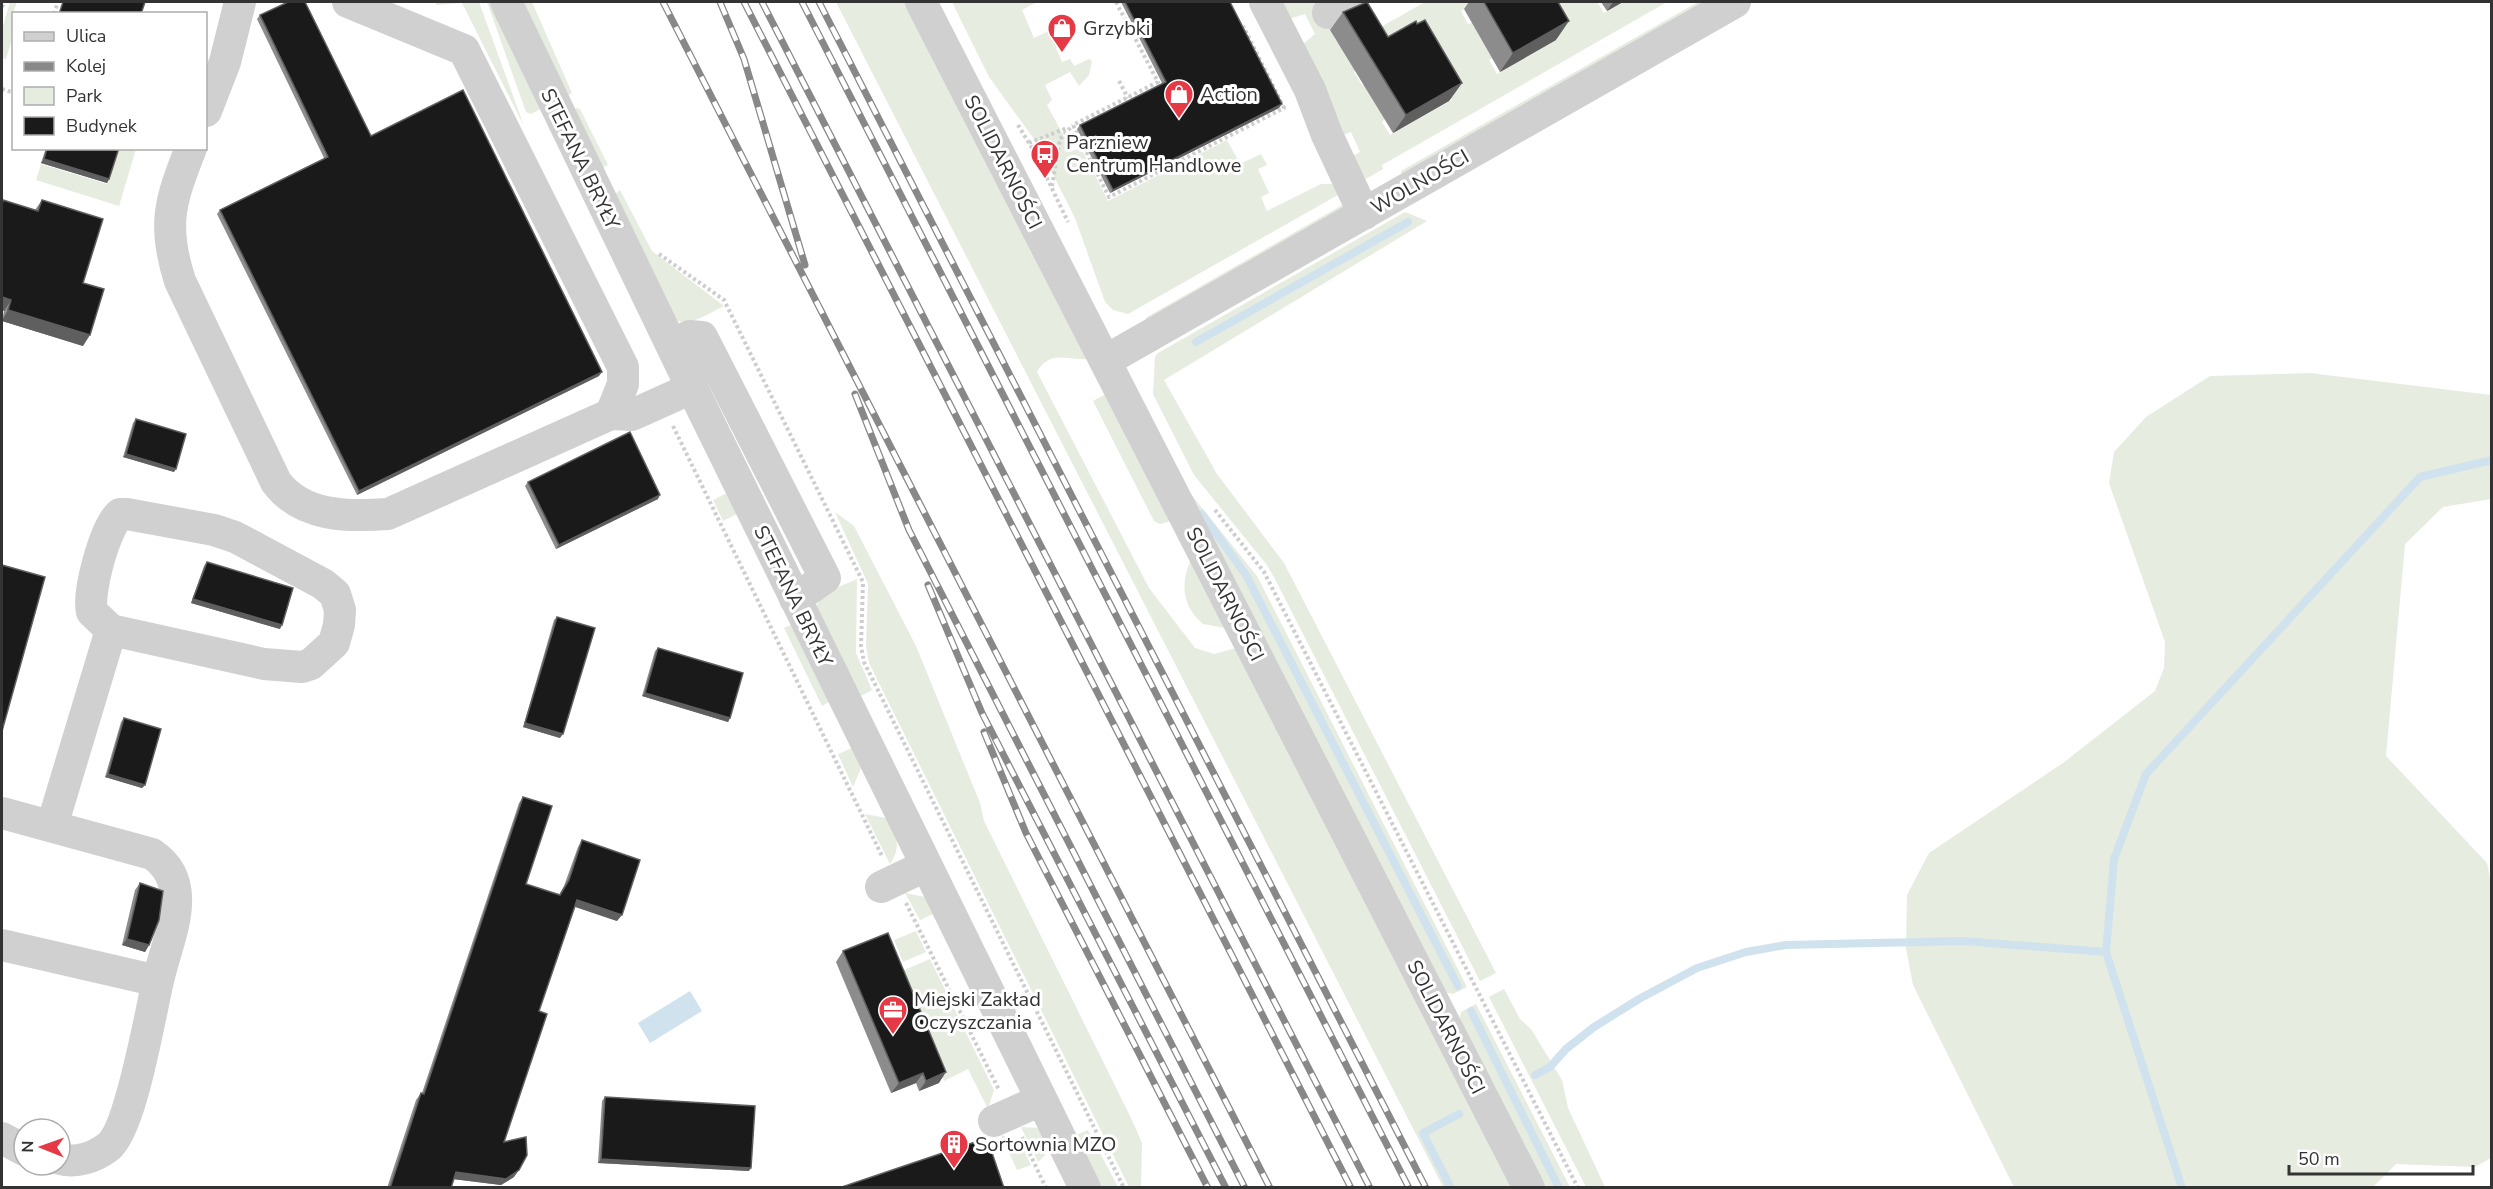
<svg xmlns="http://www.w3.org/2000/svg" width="2493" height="1189" font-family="'Nunito Sans',sans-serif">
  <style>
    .green { fill: #e6ecdf }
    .water { fill: #cfe2ee }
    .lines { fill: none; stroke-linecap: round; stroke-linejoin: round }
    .stream { stroke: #cfe2ee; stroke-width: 8 }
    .path { stroke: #cdcdcd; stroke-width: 4; stroke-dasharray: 3 3; stroke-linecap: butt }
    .minor { stroke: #d0d0d0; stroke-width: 32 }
    .rail-casing { stroke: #888; stroke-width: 7 }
    .rail { stroke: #fff; stroke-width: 4.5; stroke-dasharray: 14; stroke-linecap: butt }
    .wall { fill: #8c8c8c }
    .shaded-wall { fill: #5f5f5f }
    .building { fill: #1a1a1a; stroke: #5f5f5f; stroke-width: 1.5 }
    .labels { text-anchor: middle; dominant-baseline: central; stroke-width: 6; stroke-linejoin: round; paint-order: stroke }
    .poi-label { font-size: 20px; fill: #333; stroke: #fff; text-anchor: start }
    .street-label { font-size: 20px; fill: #333; stroke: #fff }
  </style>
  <rect width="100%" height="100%" fill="#fff"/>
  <path class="green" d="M 10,2 L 17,2 L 13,13 L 13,36 L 6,59 L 2,58 L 2,29 Z
    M 436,2 L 479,2 L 524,126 L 462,3 L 436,5 Z
    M 487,2 L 494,2 L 542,108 L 531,114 L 526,112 Z
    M 518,2 L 532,2 L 572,93 L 563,98 Z
    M 836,2 L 906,2 L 1088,359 C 1068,361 1050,349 1037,372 L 1149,588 L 1195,648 L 1214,654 L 1236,648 L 1513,1187 L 1443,1187 Z
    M 952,2 L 1037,2 L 1022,10 L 1034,38 L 1055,28 L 1062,44 L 1056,48 L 1062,62 L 1070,59 L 1074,66 L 1089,59 L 1092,61 L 1089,75 L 1079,86 L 1070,72 L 1045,85 L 1052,100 L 1047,105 L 1072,151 L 1081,148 L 1108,201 L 1227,140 L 1240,164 L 1261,154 L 1267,165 L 1258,169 L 1269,193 L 1261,197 L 1267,211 L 1321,184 L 1335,184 L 1343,192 L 1128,314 L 1113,310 L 1105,302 L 1075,218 L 1037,143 L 989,77 Z
    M 1276,2 L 1327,2 L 1343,21 L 1330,28 L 1336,41 L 1350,33 L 1365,65 L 1354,72 L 1362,85 L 1365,84 L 1385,119 L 1382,122 L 1390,135 L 1452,100 L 1444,86 L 1391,46 L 1381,27 L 1425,2 L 1470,2 L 1472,4 L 1461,11 L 1468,24 L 1472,23 L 1492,58 L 1489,60 L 1497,74 L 1558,39 L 1534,2 L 1597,2 L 1604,13 L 1624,2 L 1667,2 L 1382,165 L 1383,169 L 1362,181 L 1351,157 L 1360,152 L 1351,132 L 1341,136 L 1303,44 L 1315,34 L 1305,14 L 1289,19 Z
    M 1698,2 L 1711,2 L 1403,178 L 1401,174 L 1401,171 Z
    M 577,108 L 580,109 L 608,165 L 597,170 L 569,112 Z
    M 119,149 L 136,149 L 119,206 L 36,180 L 41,164 L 107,184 Z
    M 620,190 L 652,251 L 724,306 C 709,313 691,327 674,320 L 611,197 Z
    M 1344,204 L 1343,209 L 1145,321 L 1147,317 Z
    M 1405,212 L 1427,221 L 1164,380 L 1217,474 L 1284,563 L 1496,973 L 1480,981 L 1275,579 L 1267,565 L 1194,475 L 1153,394 L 1155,357 L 1158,353 Z
    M 2310,373 L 2491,395 L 2491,499 L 2443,507 L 2405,544 L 2386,756 L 2487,863 L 2492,888 L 2491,1158 L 2475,1167 L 2396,1164 L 2373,1187 L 2014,1187 L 1913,985 L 1906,949 L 1907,895 L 1929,853 L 2063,763 L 2155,691 L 2164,668 L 2165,642 L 2109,483 L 2114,452 L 2146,417 L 2210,376 Z
    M 1106,394 L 1171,521 L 1160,524 L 1154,521 L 1093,401 Z
    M 1182,483 L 1257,576 L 1467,987 L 1453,994 L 1444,992 Z
    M 727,493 L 737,514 L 723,521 L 713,500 Z
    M 835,512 L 854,526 L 916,646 L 980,803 L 984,821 L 1131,1118 L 1142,1143 L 1141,1187 L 1129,1187 L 869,663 L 866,646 L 868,584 Z
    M 1191,559 L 1226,628 L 1203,624 C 1182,606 1180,584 1191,559 Z
    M 857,579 L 856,653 L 872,690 L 859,697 L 815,612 C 818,592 840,587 857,579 Z
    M 791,625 L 829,702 L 822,706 L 784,628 Z
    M 852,748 L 861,768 L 853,787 L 838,754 Z
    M 865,814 L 886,818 C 897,835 902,846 890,864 Z
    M 905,893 L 925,897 L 933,914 L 920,920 Z
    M 916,931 L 926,952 L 903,962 L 894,940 Z
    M 930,959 L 994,1090 L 988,1109 L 968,1069 L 944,1081 L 907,993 L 902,971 Z
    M 1504,989 L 1520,1019 L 1531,1029 L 1562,1080 L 1568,1108 L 1605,1187 L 1586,1187 L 1489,997 Z
    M 1476,1004 L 1570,1187 L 1543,1187 L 1459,1022 L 1461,1012 Z
    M 1021,1127 L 1039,1128 L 1047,1143 L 1045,1155 L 1038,1162 Z
    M 1088,1130 L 1118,1187 L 1098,1187 L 1074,1136 Z
    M 1001,1135 L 1019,1140 L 1031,1165 L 1017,1170 Z"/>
  <path class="water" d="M 690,991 L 702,1011 L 650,1043 L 638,1023 Z"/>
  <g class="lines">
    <path class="stream" d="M 1196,342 L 1408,222
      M 1202,514 L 1246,575 L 1458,986
      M 1471,1011 L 1559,1188
      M 1535,1075 L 1550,1067 L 1566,1049 L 1594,1027 L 1639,999 L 1697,968 L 1746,952 L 1786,945 L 1963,941 L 2106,952
      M 1451,1188 L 1423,1133 L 1459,1114
      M 2182,1188 L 2106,952 L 2114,859 L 2146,774 L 2420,477 L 2492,460"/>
    <path class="path" d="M 1116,2 L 1158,82 L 1073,125 L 1109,197 L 1284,108 L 1243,26
      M 2,7 L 4,2
      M 54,14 L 58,2
      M 1119,81 L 1128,98
      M 2,89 L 14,93
      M 1018,125 L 1035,153 L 1068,222
      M 1029,143 L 1067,128
      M 1052,186 L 1060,139 L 1073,125
      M 659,254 L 724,300 L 863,582 L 861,646 L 864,662 L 1124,1188
      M 673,426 L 882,856
      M 1215,510 L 1264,572 L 1578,1188
      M 906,903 L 999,1090
      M 1022,1137 L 1046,1188"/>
    <path class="minor" d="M 506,2 L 692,388 L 1085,1188
      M 921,2 L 1529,1188
      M 1265,2 L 1310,90 L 1327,135 L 1364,214
      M 1328,13 L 1349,2
      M 206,111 L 225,62 L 240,2
      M 191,148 C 170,201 162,225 180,281 L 276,482 C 302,517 348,517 388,514 L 611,414 L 623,384 L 623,367 L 464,50 L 348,2
      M 671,344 L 690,336 L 702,337 L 825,578 L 795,599
      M 1105,361 L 1735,2
      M 611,414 L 632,415 L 692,388
      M 2,813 L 152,854 C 197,884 167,939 158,981 L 2,945
      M 52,826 L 111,630 L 264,664 L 302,667 L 311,664 L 334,643 L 339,625 L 340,610 L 335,594 L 323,584 L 235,537 L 214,530 L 127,514 L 120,514 C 105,527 87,593 92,612 L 111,630
      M 881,887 L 925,866
      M 994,1121 L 1041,1100
      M 2,1138 L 24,1150
      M 60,1159 C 76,1163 94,1158 108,1147 C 131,1130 150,1014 158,981"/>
    <g class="rail-casing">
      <path id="rail" d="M 663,2 L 1270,1188
        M 720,2 L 744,59 L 805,265
        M 744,2 L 1351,1188
        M 762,2 L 1370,1188
        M 802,2 L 1409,1188
        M 819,2 L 1426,1188
        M 855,394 L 909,530 L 1245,1188
        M 928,585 L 982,713 L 1226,1188
        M 984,732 L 1026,833 L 1208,1188"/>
    </g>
    <use href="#rail" class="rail"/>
  </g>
  <path class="wall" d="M 1121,2 L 1230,2 L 1279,108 L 1110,193 L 1077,129 L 1080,125 L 1162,83 Z
    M 1469,2 L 1558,2 L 1556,40 L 1500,72 L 1464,9 Z
    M 1601,2 L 1623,2 L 1607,11 Z
    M 1343,12 L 1388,37 L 1417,24 L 1462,83 L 1449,101 L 1393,133 L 1330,30 Z
    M 260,15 L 371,136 L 599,376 L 357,495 L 217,214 L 220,210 L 324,158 L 257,19 Z
    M 46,148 L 119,148 L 109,179 L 107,183 L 41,163 Z
    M 3,200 L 35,210 L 42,200 L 83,283 L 83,346 L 2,321 L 4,311 L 2,310 L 2,203 Z
    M 136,419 L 174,472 L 123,457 L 133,423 Z
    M 528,482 L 658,499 L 556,549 L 525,486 Z
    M 207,562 L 280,629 L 191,603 L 204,566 Z
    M 557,617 L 560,738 L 523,727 L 554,620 Z
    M 658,648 L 730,718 L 728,722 L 642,696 L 655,651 Z
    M 124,718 L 145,785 L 142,788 L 105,777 L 121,722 Z
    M 523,797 L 526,884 L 559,895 L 564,886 L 578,847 L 582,840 L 617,921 L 575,907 L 539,1011 L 504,1142 L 514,1177 L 501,1185 L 454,1179 L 451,1188 L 387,1188 L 416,1100 L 421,1093 L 422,1093 L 519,803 Z
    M 140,883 L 149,945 L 145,952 L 122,945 L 135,890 Z
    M 843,951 L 939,1083 L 919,1091 L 916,1083 L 891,1093 L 836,962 Z
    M 605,1097 L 749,1171 L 598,1163 L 602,1101 Z"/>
  <path class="shaded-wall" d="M 1613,2 L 1623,2 L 1607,11 Z
    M 1569,21 L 1556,40 L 1500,72 L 1513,53 Z
    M 1462,83 L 1449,101 L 1393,133 L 1406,115 Z
    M 1282,104 L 1279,108 L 1110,193 L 1113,190 Z
    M 44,159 L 109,179 L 107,183 L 41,163 Z
    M 2,297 L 11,300 L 4,311 L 2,310 Z
    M 8,310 L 90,335 L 83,346 L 2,321 Z
    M 602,372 L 599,376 L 357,495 L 359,491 Z
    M 126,454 L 176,469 L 174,472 L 123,457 Z
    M 660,495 L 658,499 L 556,549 L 559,545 Z
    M 193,599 L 282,625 L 280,629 L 191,603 Z
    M 645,693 L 730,718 L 728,722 L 642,696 Z
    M 525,723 L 563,734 L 560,738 L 523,727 Z
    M 108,774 L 145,785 L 142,788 L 105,777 Z
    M 577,900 L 622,915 L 617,921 L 573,906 Z
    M 127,939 L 149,945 L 145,952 L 122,945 Z
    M 946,1072 L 939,1083 L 919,1091 L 926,1081 Z
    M 923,1073 L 916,1083 L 891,1093 L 899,1083 Z
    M 601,1159 L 751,1168 L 749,1171 L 598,1163 Z
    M 519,1170 L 514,1177 L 501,1185 L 452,1179 L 456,1172 Z"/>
  <path class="building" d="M 63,2 L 145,2 L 141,14 L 59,14 Z
    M 288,2 L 305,2 L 371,136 L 463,90 L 602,372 L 359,491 L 220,210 L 328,157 L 260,15 Z
    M 1125,2 L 1230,2 L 1282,104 L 1113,190 L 1080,125 L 1166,82 Z
    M 1367,2 L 1388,37 L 1416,21 L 1417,24 L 1425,20 L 1462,83 L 1406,115 L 1343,12 Z
    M 1484,2 L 1558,2 L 1569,21 L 1513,53 Z
    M 47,148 L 119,148 L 109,179 L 44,159 Z
    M 3,200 L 38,211 L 42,200 L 103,219 L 83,283 L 104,289 L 90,335 L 8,310 L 11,300 L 2,297 L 2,205 Z
    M 136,419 L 186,434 L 176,469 L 126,454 Z
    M 630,432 L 660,495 L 559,545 L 528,482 Z
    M 207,562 L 293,588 L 282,625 L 193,599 Z
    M 2,565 L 45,577 L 2,731 Z
    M 557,617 L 595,628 L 563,734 L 525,723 Z
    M 658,648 L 743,673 L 730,718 L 645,693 Z
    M 124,718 L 161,729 L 145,785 L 108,774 Z
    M 523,797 L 552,806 L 526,884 L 560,895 L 569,880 L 582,840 L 640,860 L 622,915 L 577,900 L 539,1011 L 547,1014 L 504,1142 L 526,1137 L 527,1155 L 519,1170 L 506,1179 L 456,1172 L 451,1188 L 390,1188 L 421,1093 L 424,1094 Z
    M 140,883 L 163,891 L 159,920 L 149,945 L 127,939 Z
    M 888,933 L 946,1072 L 926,1081 L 923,1073 L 899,1083 L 843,951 Z
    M 605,1097 L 755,1106 L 751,1168 L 601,1159 Z
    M 987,1138 L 1004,1188 L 839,1188 Z"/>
  <defs>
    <g id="shop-pin" transform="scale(1.5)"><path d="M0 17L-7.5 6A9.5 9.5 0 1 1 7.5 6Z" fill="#e63946" stroke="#fff"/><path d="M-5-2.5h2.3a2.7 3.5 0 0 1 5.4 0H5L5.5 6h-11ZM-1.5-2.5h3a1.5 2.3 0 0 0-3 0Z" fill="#fff"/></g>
    <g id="bus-pin" transform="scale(1.5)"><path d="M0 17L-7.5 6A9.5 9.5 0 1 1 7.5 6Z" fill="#e63946" stroke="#fff"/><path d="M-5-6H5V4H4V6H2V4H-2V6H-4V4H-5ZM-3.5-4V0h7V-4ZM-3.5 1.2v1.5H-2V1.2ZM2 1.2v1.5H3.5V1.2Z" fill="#fff"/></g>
    <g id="office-pin" transform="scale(1.5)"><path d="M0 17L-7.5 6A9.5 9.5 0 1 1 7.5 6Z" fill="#e63946" stroke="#fff"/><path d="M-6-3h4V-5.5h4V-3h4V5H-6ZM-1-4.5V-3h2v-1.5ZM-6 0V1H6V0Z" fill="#fff"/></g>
    <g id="building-pin" transform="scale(1.5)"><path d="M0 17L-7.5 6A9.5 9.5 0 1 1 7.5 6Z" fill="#e63946" stroke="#fff"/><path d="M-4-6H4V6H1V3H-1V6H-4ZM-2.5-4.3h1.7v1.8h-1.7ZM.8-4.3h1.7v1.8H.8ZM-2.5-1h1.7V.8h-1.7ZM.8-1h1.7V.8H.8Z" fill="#fff"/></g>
  </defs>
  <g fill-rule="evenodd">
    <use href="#shop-pin" x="1062" y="28"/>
    <use href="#shop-pin" x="1179" y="94"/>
    <use href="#bus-pin" x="1045" y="154"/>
    <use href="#office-pin" x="893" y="1010"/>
    <use href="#building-pin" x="954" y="1144"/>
  </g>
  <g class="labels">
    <g class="poi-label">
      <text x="1083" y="28">Grzybki</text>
      <text x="1200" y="94">Action</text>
      <text x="1066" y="142">Parzniew<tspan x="1066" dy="23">Centrum Handlowe</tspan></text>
      <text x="914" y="999">Miejski Zakład<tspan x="914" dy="23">Oczyszczania</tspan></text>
      <text x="975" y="1144">Sortownia MZO</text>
    </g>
    <g class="street-label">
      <text transform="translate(580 159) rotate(64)">STEFANA BRYŁY</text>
      <text transform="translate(1003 162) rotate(63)">SOLIDARNOŚCI</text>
      <text transform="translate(1420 182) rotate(-30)">WOLNOŚCI</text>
      <text transform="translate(1225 594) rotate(63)">SOLIDARNOŚCI</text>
      <text transform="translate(793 596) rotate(64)">STEFANA BRYŁY</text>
      <text transform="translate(1446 1027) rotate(63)">SOLIDARNOŚCI</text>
    </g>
  </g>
  <rect width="2493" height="1189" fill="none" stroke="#333333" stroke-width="6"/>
  <rect x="12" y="12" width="195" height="138" fill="#ffffff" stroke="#adadad" stroke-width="1.5"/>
  <rect x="24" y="32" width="30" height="9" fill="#d0d0d0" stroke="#adadad" stroke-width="1.5"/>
  <text x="66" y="42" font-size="18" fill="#333333">Ulica</text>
  <rect x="24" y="62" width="30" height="9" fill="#888888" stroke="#adadad" stroke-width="1.5"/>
  <text x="66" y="72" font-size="18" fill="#333333">Kolej</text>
  <rect x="24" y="87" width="30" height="18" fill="#e6ecdf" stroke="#adadad" stroke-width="1.5"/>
  <text x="66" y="102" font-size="18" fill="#333333">Park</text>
  <rect x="24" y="117" width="30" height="18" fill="#1a1a1a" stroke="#adadad" stroke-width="1.5"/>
  <text x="66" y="132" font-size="18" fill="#333333">Budynek</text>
  <g transform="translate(42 1147) rotate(271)"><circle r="28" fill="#ffffff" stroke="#adadad" stroke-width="1.5"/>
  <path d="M0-4.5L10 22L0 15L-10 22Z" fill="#e63946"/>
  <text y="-9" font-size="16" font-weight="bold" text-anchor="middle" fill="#333333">N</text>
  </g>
  <path d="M2289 1165v9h184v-9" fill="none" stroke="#333333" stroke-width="3"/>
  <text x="2298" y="1165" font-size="18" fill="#333333" stroke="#ffffff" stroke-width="4.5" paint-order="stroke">50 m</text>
</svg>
